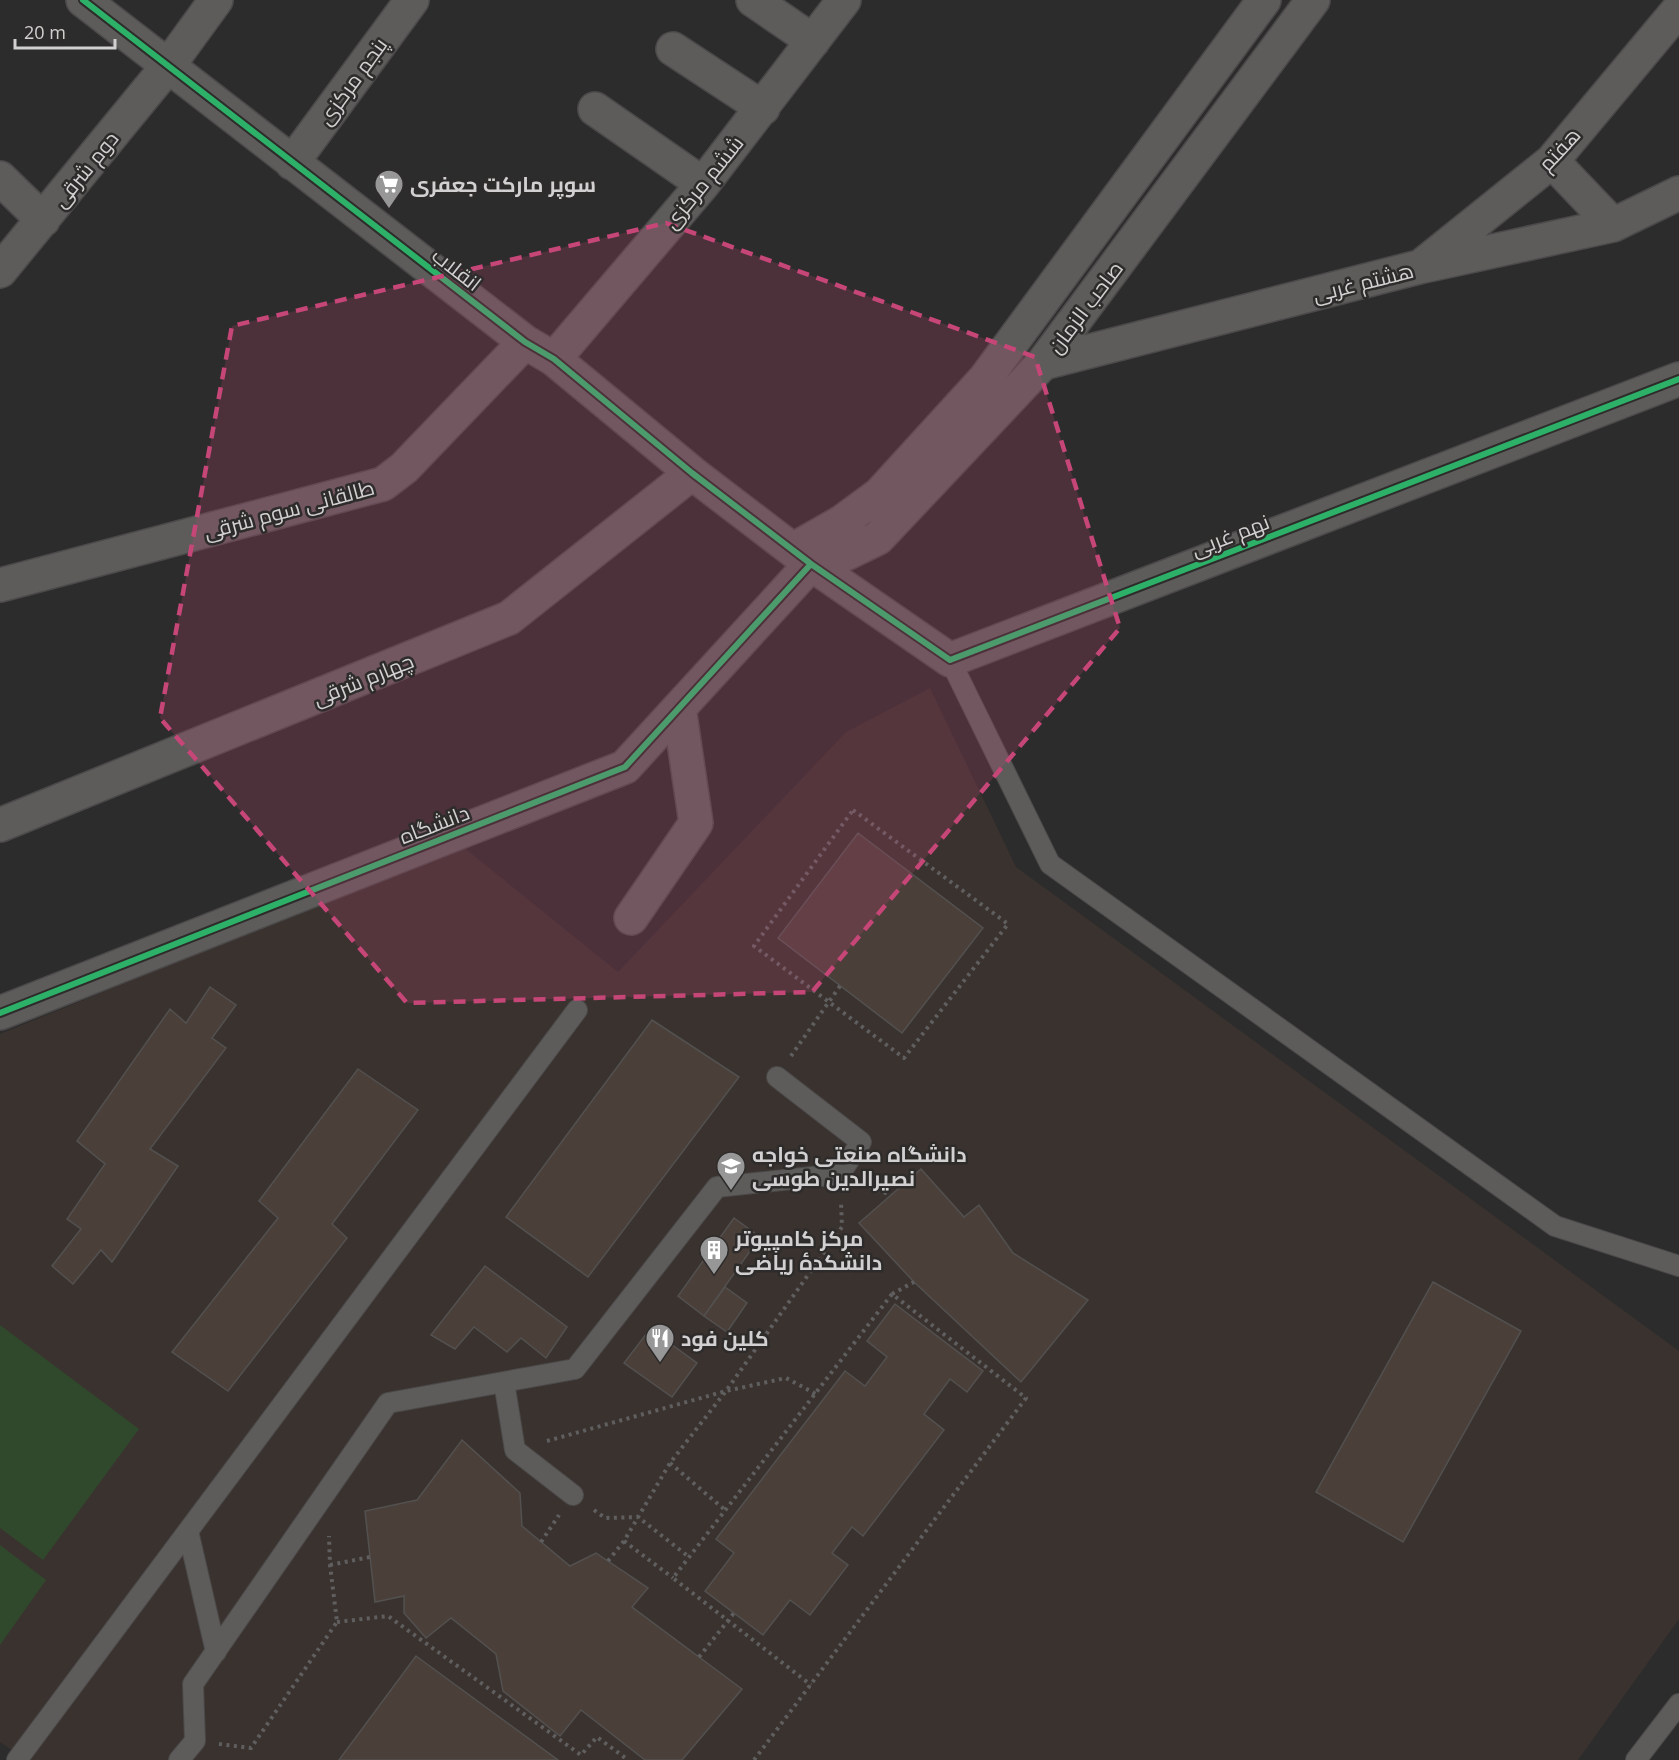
<svg xmlns="http://www.w3.org/2000/svg" width="1679" height="1760" font-family="'Open Sans',Cairo,sans-serif">
  <style>
    .built { fill: #3a322f }
    .grass { fill: #30492c }
    .building { fill: #4b3f3a; stroke: #525150; stroke-width: 1.5 }
    .lines { fill: none; stroke-linecap: round; stroke-linejoin: round }
    .lane-casing { stroke: #4b4949; stroke-width: 22 }
    .street-casing { stroke: #4b4949; stroke-width: 36 }
    .path { stroke: #605f5f; stroke-width: 4; stroke-dasharray: 3 4.5; stroke-linecap: butt }
    .lane { stroke: #5d5c5b; stroke-width: 20 }
    .street { stroke: #5d5c5b; stroke-width: 33 }
    .path-bridge { stroke: #605f5f; stroke-width: 4; stroke-dasharray: 3 4.5; stroke-linecap: butt }
    .cycleway-casing { stroke: #2e2c2b; stroke-width: 10 }
    .cycleway { stroke: #2db169; stroke-width: 6 }
    .marked { fill: #c64678; fill-opacity: 0.2; stroke: #c64678; stroke-width: 4.5; stroke-dasharray: 12 8; stroke-linejoin: round }
    .labels { text-anchor: middle; dominant-baseline: central; stroke-width: 5; stroke-linejoin: round; paint-order: stroke }
    .street-label { font-size: 21px; fill: #d2d0d0; stroke: #2e2c2b }
    .poi-label { font-size: 21px; font-weight: bold; fill: #d2d0d0; stroke: #2e2c2b; text-anchor: start }
  </style>
  <rect width="100%" height="100%" fill="#2d2c2c"/>
  <path class="built" d="M 930,688 L 1016,867 L 1679,1351 L 1679,1619 L 1578,1760 L 26,1760 L 0,1742 L 0,1034 L 462,846 L 618,972 L 846,732 Z"/>
  <path class="grass" d="M 0,1325 L 139,1429 L 43,1560 L 0,1528 Z
    M 0,1545 L 46,1580 L 0,1645 Z"/>
  <path class="building" d="M 858,833 L 983,928 L 902,1033 L 778,938 Z
    M 210,987 L 236,1005 L 212,1038 L 226,1048 L 150,1149 L 178,1166 L 112,1262 L 101,1250 L 73,1284 L 52,1266 L 81,1229 L 67,1219 L 105,1164 L 77,1141 L 170,1009 L 186,1023 Z
    M 652,1020 L 739,1077 L 588,1277 L 506,1217 Z
    M 358,1069 L 418,1110 L 332,1224 L 347,1238 L 228,1391 L 172,1352 L 278,1218 L 259,1201 Z
    M 921,1169 L 964,1217 L 979,1205 L 1013,1253 L 1088,1300 L 1021,1382 L 914,1282 L 859,1223 Z
    M 734,1218 L 760,1237 L 704,1316 L 678,1296 Z
    M 485,1266 L 567,1327 L 546,1358 L 521,1338 L 507,1352 L 474,1327 L 455,1349 L 431,1335 Z
    M 1433,1282 L 1521,1331 L 1403,1542 L 1316,1492 Z
    M 725,1287 L 747,1303 L 727,1332 L 704,1316 Z
    M 895,1304 L 983,1371 L 967,1392 L 950,1379 L 924,1414 L 944,1430 L 863,1536 L 852,1527 L 832,1553 L 848,1565 L 810,1615 L 790,1600 L 763,1635 L 705,1591 L 734,1553 L 716,1539 L 845,1371 L 865,1386 L 887,1357 L 867,1341 Z
    M 650,1329 L 697,1363 L 672,1397 L 624,1363 Z
    M 462,1440 L 520,1493 L 522,1526 L 570,1566 L 596,1553 L 648,1588 L 632,1607 L 742,1689 L 682,1760 L 645,1760 L 581,1710 L 560,1736 L 503,1691 L 496,1654 L 451,1618 L 426,1638 L 404,1613 L 404,1596 L 375,1602 L 365,1511 L 417,1500 Z
    M 416,1656 L 558,1760 L 339,1760 Z"/>
  <g class="lines">
    <g class="lane-casing">
      <path id="lane" d="M 950,660 L 1050,864 L 1555,1226 L 1679,1266
        M 504,1382 L 515,1450 L 573,1495
        M 188,1531 L 216,1652
        M 17,1760 L 577,1010
        M 179,1760 L 195,1741 L 193,1684 L 388,1403 L 575,1369 L 717,1187 L 840,1174 L 861,1142 L 777,1077
        M 1636,1760 L 1679,1704"/>
    </g>
    <g class="street-casing">
      <path id="street" d="M 83,0 L 525,342 L 554,359 L 692,473 L 811,564 L 950,660 L 1679,379
        M 753,0 L 813,41
        M 673,49 L 763,108
        M 595,109 L 703,184
        M 1552,161 L 1613,225
        M 292,163 L 412,0
        M 0,178 L 43,220
        M 1425,263 L 1552,161 L 1679,9
        M 0,271 L 168,66 L 216,0
        M 554,359 L 703,184 L 844,0
        M 1043,363 L 1419,267 L 1613,225 L 1679,193
        M 793,550 L 842,522 L 880,494 L 985,379 L 1264,0
        M 811,564 L 839,557 L 878,538 L 1043,363 L 1313,0
        M 0,585 L 383,484 L 404,468 L 525,342
        M 0,825 L 509,618 L 692,473
        M 631,918 L 696,823 L 679,708
        M 0,1013 L 625,767 L 811,564"/>
    </g>
    <path class="path" d="M 853,810 L 1008,924 L 904,1058 L 754,946 Z
      M 791,1056 L 840,986
      M 863,1184 L 891,1195
      M 892,1294 L 914,1282
      M 547,1441 L 726,1391 L 786,1378 L 816,1394
      M 670,1463 L 725,1510
      M 594,1510 L 605,1518 L 638,1517 L 689,1557
      M 624,1541 L 673,1578
      M 541,1542 L 559,1515
      M 608,1561 L 624,1541 L 670,1463 L 726,1391 L 842,1227 L 841,1201
      M 330,1565 L 370,1557
      M 337,1622 L 388,1616 L 581,1755 L 597,1737 L 628,1760
      M 219,1744 L 251,1748 L 337,1622 L 330,1565 L 329,1536
      M 754,1760 L 1026,1398 L 892,1294 L 673,1578 L 811,1685"/>
    <use href="#lane" class="lane"/>
    <use href="#street" class="street"/>
    <path class="path-bridge" d="M 699,1657 L 734,1613"/>
    <g class="cycleway-casing">
      <path id="cycleway" d="M 83,0 L 525,342 L 554,359 L 692,473 L 811,564 L 950,660 L 1679,379
        M 0,1013 L 625,767 L 811,564"/>
    </g>
    <use href="#cycleway" class="cycleway"/>
  </g>
  <path class="marked" d="M 666,223 L 1035,357 L 1120,628 L 812,992 L 407,1003 L 160,718 L 232,326 Z"/>
  <defs>
    <g id="supermarket-pin" transform="scale(1.5)"><path d="M0 17L-7.5 6A9.5 9.5 0 1 1 7.5 6Z" fill="#989797" stroke="#2e2c2b"/><path d="M-6-5.5h2.5l.6 2H6L4.5 2H-2.5L-4.4-4H-6ZM-1.5 3.2a1.3 1.3 0 1 0 .1 0ZM3 3.2a1.3 1.3 0 1 0 .1 0Z" fill="#fff"/></g>
    <g id="university-pin" transform="scale(1.5)"><path d="M0 17L-7.5 6A9.5 9.5 0 1 1 7.5 6Z" fill="#989797" stroke="#2e2c2b"/><path d="M0-5L7-2L0 1L-7-2ZM-4 1L0 2.5L4 1V4Q0 6-4 4Z" fill="#fff"/></g>
    <g id="building-pin" transform="scale(1.5)"><path d="M0 17L-7.5 6A9.5 9.5 0 1 1 7.5 6Z" fill="#989797" stroke="#2e2c2b"/><path d="M-4-6H4V6H1V3H-1V6H-4ZM-2.5-4.3h1.7v1.8h-1.7ZM.8-4.3h1.7v1.8H.8ZM-2.5-1h1.7V.8h-1.7ZM.8-1h1.7V.8H.8Z" fill="#fff"/></g>
    <g id="restaurant-pin" transform="scale(1.5)"><path d="M0 17L-7.5 6A9.5 9.5 0 1 1 7.5 6Z" fill="#989797" stroke="#2e2c2b"/><path d="M-5-6h1v4h1v-4h1v4h1v-4h1v5L-1.5 .5V6h-2V.5L-5-1ZM5-6V6H3V1.5H1.5Q1.5-4 5-6Z" fill="#fff"/></g>
  </defs>
  <g fill-rule="evenodd">
    <use href="#supermarket-pin" x="389" y="184"/>
    <use href="#university-pin" x="731" y="1166"/>
    <use href="#building-pin" x="714" y="1250"/>
    <use href="#restaurant-pin" x="660" y="1338"/>
  </g>
  <g class="labels">
    <g class="street-label">
      <text transform="translate(352 81) rotate(-54)">پنجم مرکزی</text>
      <text transform="translate(1559 149) rotate(-47)">هفتم</text>
      <text transform="translate(85 169) rotate(-51)">دوم شرقی</text>
      <text transform="translate(703 182) rotate(-51)">ششم مرکزی</text>
      <text transform="translate(457 269) rotate(38)">انقلاب</text>
      <text transform="translate(1363 282) rotate(-14)">هشتم غربی</text>
      <text transform="translate(1085 307) rotate(-53)">صاحب الزمان</text>
      <text transform="translate(289 509) rotate(-15)">طالقانی سوم شرقی</text>
      <text transform="translate(1230 535) rotate(-21)">نهم غربی</text>
      <text transform="translate(363 679) rotate(-22)">چهارم شرقی</text>
      <text transform="translate(434 824) rotate(-21)">دانشگاه</text>
    </g>
    <g class="poi-label">
      <text x="410" y="184">سوپر مارکت جعفری</text>
      <text x="752" y="1154">دانشگاه صنعتی خواجه<tspan x="752" dy="24">نصیرالدین طوسی</tspan></text>
      <text x="735" y="1238">مرکز کامپیوتر<tspan x="735" dy="24">دانشکدهٔ ریاضی</tspan></text>
      <text x="681" y="1338">کلین فود</text>
    </g>
  </g>
  <path d="M15 39v9h100v-9" fill="none" stroke="#d2d0d0" stroke-width="3"/>
  <text x="24" y="39" font-size="18" fill="#d2d0d0" stroke="#2e2c2b" stroke-width="4.5" paint-order="stroke">20 m</text>
</svg>
